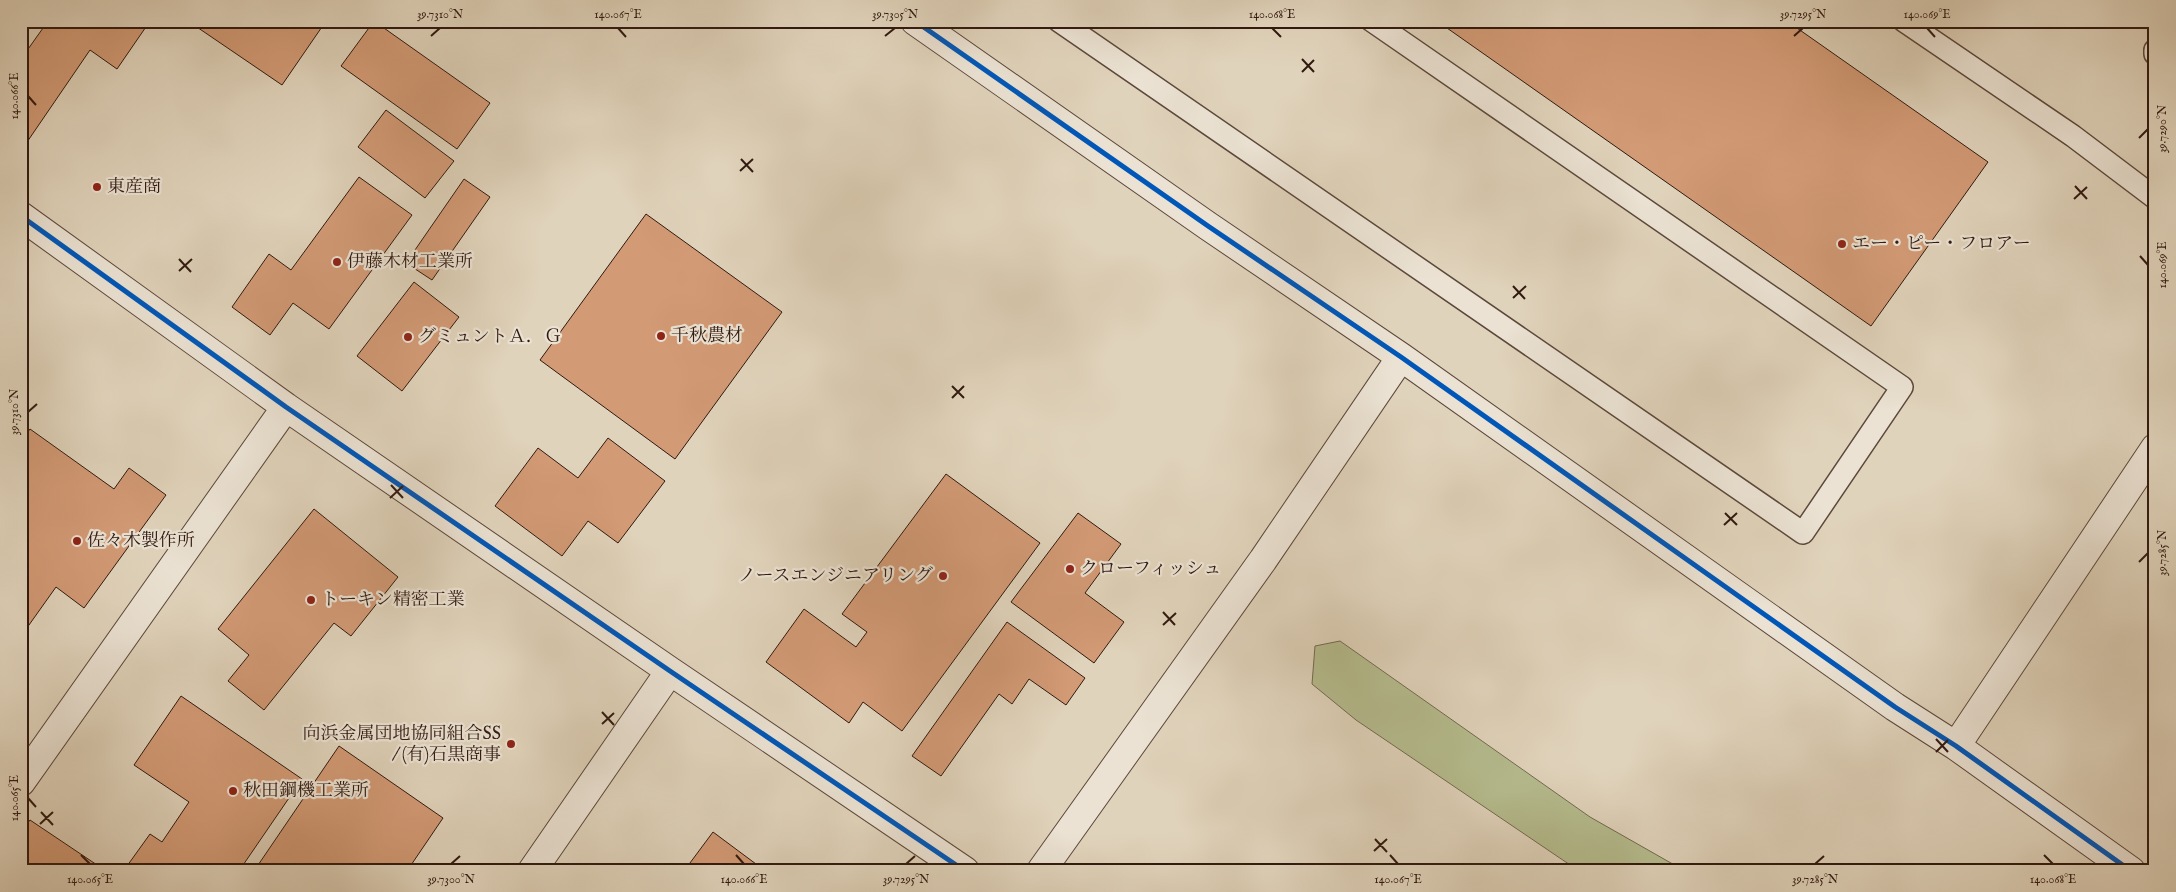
<svg xmlns="http://www.w3.org/2000/svg" width="2176" height="892" font-family="'IM FELL English','Noto Serif JP',serif">
  <style>
    .green { fill: #b5bc8e; stroke: #726a4f }
    .building { fill: #d29a75; stroke: #301910 }
    .lines { fill: none; stroke-linecap: round; stroke-linejoin: round }
    .service-casing { stroke: #5c483b; stroke-width: 24 }
    .minor-casing { stroke: #5c483b; stroke-width: 30 }
    .tertiary-casing { stroke: #5c483b; stroke-width: 30 }
    .service { stroke: #ebe2d3; stroke-width: 21 }
    .minor { stroke: #ebe2d3; stroke-width: 28 }
    .tertiary { stroke: #ebe2d3; stroke-width: 28 }
    .cycleway-casing { stroke: #ebe2d3; stroke-width: 8 }
    .cycleway { stroke: #0057b8; stroke-width: 5 }
    .ticks { fill: none; stroke: #301910; stroke-width: 2 }
    .poi-dot { fill: #8f2418; stroke: #ebe2d3; stroke-width: 2 }
    .labels { text-anchor: middle; dominant-baseline: central; stroke-width: 4.5; stroke-linejoin: round; paint-order: stroke }
    .poi-label { font-size: 18px; fill: #301910; stroke: #ebe2d3; text-anchor: start }
    .neatline { fill: none; stroke: #301910; stroke-width: 2 }
    .ticks-label { font-size: 12px; text-anchor: middle; fill: #301910 }
  </style>
  <rect width="100%" height="100%" fill="#e0d3bb"/>
  <filter id="stains"><feTurbulence type="fractalNoise" baseFrequency=".004" numOctaves="4"/><feColorMatrix values="0 0 0 0 .2 0 0 0 0 .09 0 0 0 0 .02 0 0 0 .5 -.17"/></filter>
  <radialGradient id="worn" r=".72"><stop offset=".6" stop-color="#630" stop-opacity="0"/><stop offset="1" stop-color="#630" stop-opacity=".3"/></radialGradient>
  <path class="green" d="M 1340,641 L 1590,817 L 1685,871 L 1579,871 L 1356,720 L 1312,684 L 1315,646 Z"/>
  <path class="building" d="M 48,21 L 150,21 L 117,69 L 90,50 L 25,145 L 21,142 L 21,59 Z
    M 188,21 L 326,21 L 282,85 Z
    M 374,21 L 490,103 L 457,149 L 341,66 Z
    M 1437,21 L 1787,21 L 1988,162 L 1871,326 Z
    M 386,110 L 454,161 L 425,198 L 358,147 Z
    M 359,177 L 412,215 L 329,329 L 293,303 L 270,335 L 232,307 L 269,254 L 291,270 Z
    M 464,179 L 490,197 L 432,280 L 406,263 Z
    M 646,214 L 782,312 L 675,459 L 540,360 Z
    M 414,282 L 459,317 L 402,391 L 357,356 Z
    M 30,429 L 114,489 L 129,468 L 166,495 L 84,608 L 56,587 L 24,632 L 21,630 L 21,441 Z
    M 608,438 L 665,481 L 618,543 L 588,521 L 562,556 L 495,506 L 538,448 L 578,478 Z
    M 946,474 L 1040,543 L 902,731 L 863,702 L 849,723 L 766,662 L 804,609 L 856,647 L 867,632 L 842,614 Z
    M 314,509 L 398,577 L 351,636 L 334,623 L 264,710 L 228,681 L 249,655 L 218,629 Z
    M 1078,513 L 1121,544 L 1085,593 L 1124,622 L 1094,663 L 1011,602 Z
    M 1007,622 L 1085,678 L 1066,705 L 1029,679 L 1012,704 L 999,694 L 941,776 L 912,756 Z
    M 181,696 L 302,779 L 239,871 L 135,871 L 127,866 L 150,834 L 162,842 L 189,802 L 134,765 Z
    M 339,746 L 443,818 L 407,871 L 254,871 Z
    M 30,820 L 106,871 L 21,871 L 21,832 Z
    M 713,832 L 760,867 L 758,871 L 684,871 Z"/>
  <g class="lines">
    <g class="service-casing">
      <path id="service" d="M 1059,21 L 1803,533 L 1902,387 L 1372,21
        M 1904,21 L 2073,136 L 2155,198
        M 2155,50 L 2155,54"/>
    </g>
    <g class="minor-casing">
      <path id="minor" d="M 21,216 L 286,407 L 670,671 L 965,871
        M 21,782 L 286,407
        M 532,871 L 670,671"/>
    </g>
    <g class="tertiary-casing">
      <path id="tertiary" d="M 915,21 L 1208,226 L 1401,357 L 1895,707 L 1956,746 L 2131,871
        M 1956,746 L 2155,448
        M 1041,871 L 1263,560 L 1401,357"/>
    </g>
    <use href="#service" class="service"/>
    <use href="#minor" class="minor"/>
    <use href="#tertiary" class="tertiary"/>
    <g class="cycleway-casing">
      <path id="cycleway" d="M 915,21 L 1208,226 L 1401,357 L 1895,707 L 1956,746 L 2131,871
        M 21,216 L 286,407 L 670,671 L 965,871"/>
    </g>
    <use href="#cycleway" class="cycleway"/>
  </g>
  <path class="ticks" d="M 618,28 L 626,37M 1272,28 L 1281,37M 1927,28 L 1935,37M 431,36 L 440,28M 885,36 L 895,28M 1794,36 L 1803,28M 1302,59 L 1314,72M 1302,72 L 1314,60M 28,96 L 36,105M 2139,138 L 2148,129M 741,159 L 753,172M 740,171 L 753,159M 2075,186 L 2087,199M 2074,199 L 2087,187M 2140,256 L 2148,265M 179,259 L 191,272M 179,271 L 192,259M 1513,286 L 1525,299M 1513,298 L 1526,286M 952,386 L 964,398M 952,398 L 964,386M 28,412 L 37,404M 391,485 L 403,498M 390,498 L 403,486M 1725,513 L 1737,525M 1724,525 L 1737,513M 2139,562 L 2148,553M 1163,612 L 1175,625M 1163,625 L 1176,613M 602,712 L 614,725M 602,724 L 614,713M 1936,739 L 1948,752M 1936,752 L 1948,740M 28,798 L 36,807M 41,812 L 53,825M 40,824 L 53,812M 1375,839 L 1387,852M 1374,851 L 1387,839M 81,855 L 90,864M 736,855 L 744,864M 1390,855 L 1398,864M 2044,855 L 2053,864M 451,864 L 460,856M 906,864 L 915,856M 1815,864 L 1824,856"/>
  <g class="poi-dot">
    <circle cx="97" cy="187" r="5"/>
    <circle cx="1842" cy="244" r="5"/>
    <circle cx="337" cy="262" r="5"/>
    <circle cx="661" cy="336" r="5"/>
    <circle cx="408" cy="337" r="5"/>
    <circle cx="77" cy="541" r="5"/>
    <circle cx="1070" cy="569" r="5"/>
    <circle cx="943" cy="576" r="5"/>
    <circle cx="311" cy="600" r="5"/>
    <circle cx="511" cy="744" r="5"/>
    <circle cx="233" cy="791" r="5"/>
  </g>
  <g class="labels">
    <g class="poi-label">
      <text x="107" y="187">東産商</text>
      <text x="1852" y="244">エー・ピー・フロアー</text>
      <text x="347" y="262">伊藤木材工業所</text>
      <text x="671" y="336">千秋農材</text>
      <text x="418" y="337">グミュントＡ．Ｇ</text>
      <text x="87" y="541">佐々木製作所</text>
      <text x="1080" y="569">クローフィッシュ</text>
      <text x="933" y="576" text-anchor="end">ノースエンジニアリング</text>
      <text x="321" y="600">トーキン精密工業</text>
      <text x="501" y="734" text-anchor="end">向浜金属団地協同組合SS<tspan x="501" dy="21">/ (有)石黒商事</tspan></text>
      <text x="243" y="791">秋田鋼機工業所</text>
    </g>
  </g>
  <rect width="2176" height="892" fill="none" stroke="#e0d3bb" stroke-width="55"/>
  <rect x="28" y="28" width="2120" height="836" class="neatline"/>
  <g class="ticks-label">
    <text x="440" y="18">39.7310°N</text>
    <text x="618" y="18">140.067°E</text>
    <text x="895" y="18">39.7305°N</text>
    <text x="1272" y="18">140.068°E</text>
    <text x="1803" y="18">39.7295°N</text>
    <text x="1927" y="18">140.069°E</text>
    <text transform="translate(14 96) rotate(-90)" y="4">140.066°E</text>
    <text transform="translate(2162 129) rotate(-90)" y="4">39.7290°N</text>
    <text transform="translate(2162 265) rotate(-90)" y="4">140.069°E</text>
    <text transform="translate(14 412) rotate(-90)" y="4">39.7310°N</text>
    <text transform="translate(2162 553) rotate(-90)" y="4">39.7285°N</text>
    <text transform="translate(14 798) rotate(-90)" y="4">140.065°E</text>
    <text x="90" y="883">140.065°E</text>
    <text x="451" y="883">39.7300°N</text>
    <text x="744" y="883">140.066°E</text>
    <text x="906" y="883">39.7295°N</text>
    <text x="1398" y="883">140.067°E</text>
    <text x="1815" y="883">39.7285°N</text>
    <text x="2053" y="883">140.068°E</text>
  </g>
  <rect width="100%" height="100%" filter="url(#stains)"/>
  <rect width="100%" height="100%" fill="url(#worn)"/>
</svg>
